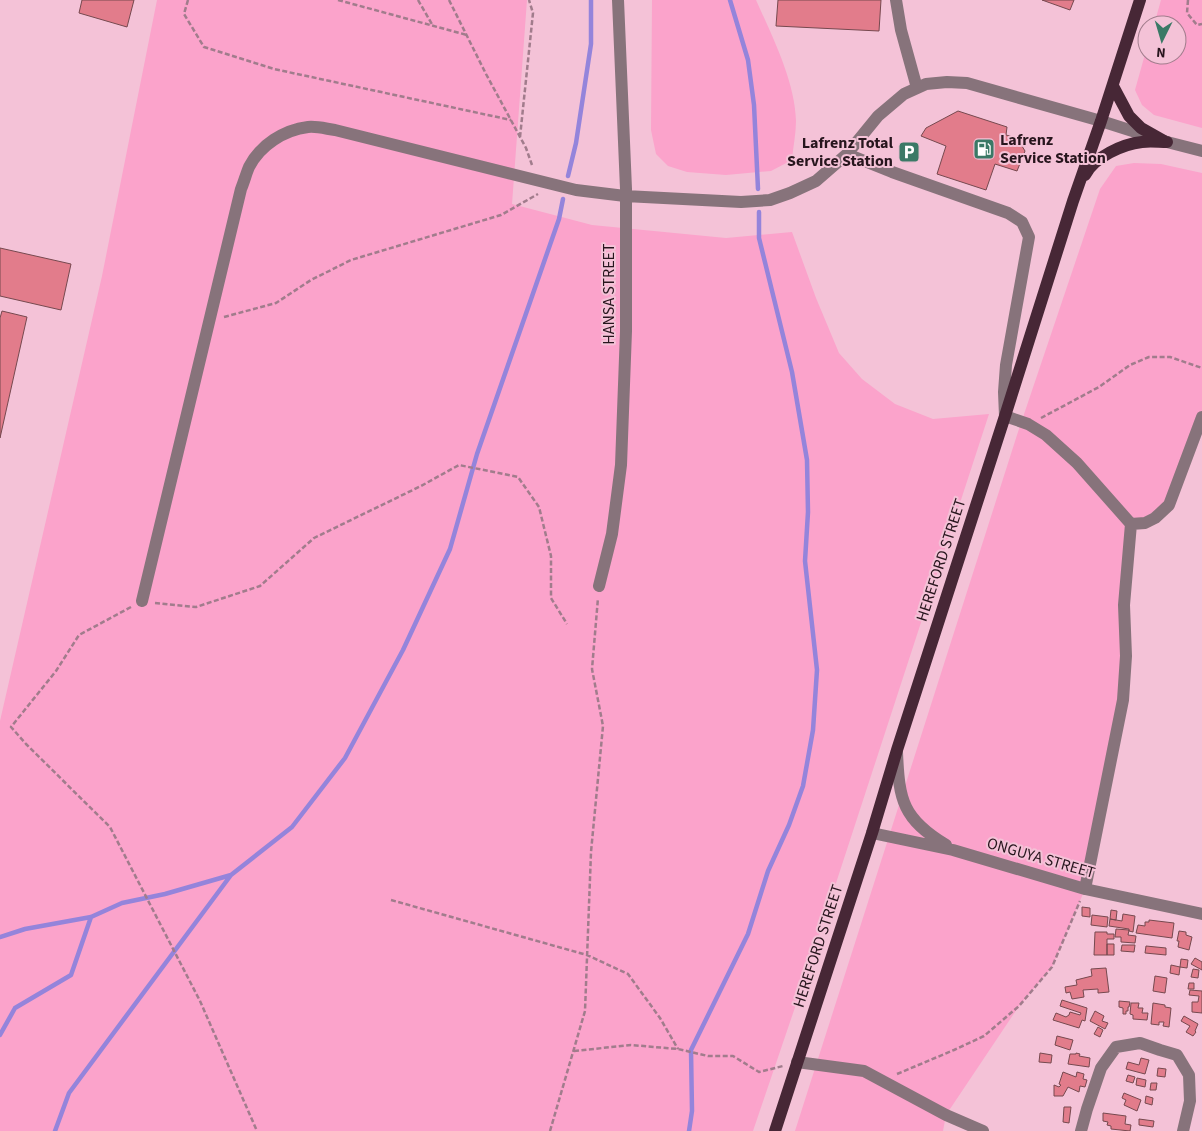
<svg xmlns="http://www.w3.org/2000/svg" width="1202" height="1131" font-family="'Source Sans 3',sans-serif">
  <style>
    .green { fill: #fba3cb }
    .lines { fill: none; stroke-linecap: round; stroke-linejoin: round }
    .stream { stroke: #9484db; stroke-width: 4.5 }
    .building { fill: #e27c8b; stroke: #76494f }
    .path { stroke: #a17c8c; stroke-width: 2.5; stroke-dasharray: 5 2.5; stroke-linecap: butt }
    .minor { stroke: #87737b; stroke-width: 12 }
    .major { stroke: #472736; stroke-width: 12 }
    .labels { text-anchor: middle; dominant-baseline: central; stroke-width: 4; stroke-linejoin: round; paint-order: stroke }
    .poi-label { font-size: 16px; font-weight: bold; fill: #27151d; stroke: #f4c2d7; text-anchor: start }
    .street-label { font-size: 16px; fill: #27151d; stroke: #f4c2d7 }
  </style>
  <rect width="100%" height="100%" fill="#f4c2d7"/>
  <path class="green" d="M 157,0 L 527,0 L 512,204 L 592,225 L 726,238 L 792,232 L 816,298 L 839,353 L 862,379 L 895,404 L 933,419 L 989,414 L 807,972 L 753,1131 L 0,1131 L 0,721 L 102,276 Z
    M 652,0 L 756,0 C 772,36 795,81 796,121 C 796,134 793,147 792,160 L 771,171 L 726,175 L 687,172 L 668,166 L 656,154 L 651,130 Z
    M 1161,0 L 1202,0 L 1202,128 L 1154,115 L 1142,105 L 1135,90 L 1147,47 L 1147,55 L 1177,55 L 1177,25 L 1154,25 Z
    M 1134,163 L 1161,164 L 1202,173 L 1202,417 L 1169,505 L 1131,524 L 1126,656 L 1085,889 L 1052,967 L 1019,1006 L 946,1115 L 943,1131 L 795,1131 L 1017,435 L 1100,189 L 1116,166 Z"/>
  <g class="lines">
    <path class="stream" d="M 730,0 L 748,60 L 754,105 L 758,189
      M 568,176 L 576,143 L 591,44 L 591,0
      M 0,937 L 25,929 L 91,917 L 122,903 L 165,894 L 231,875
      M 0,1035 L 15,1008 L 71,975 L 91,917
      M 55,1131 L 69,1093 L 231,875 L 292,827 L 345,758 L 403,650 L 450,549 L 477,454 L 559,219 L 563,199
      M 689,1131 L 692,1111 L 691,1050 L 748,934 L 768,871 L 789,825 L 803,786 L 813,730 L 817,670 L 805,561 L 808,512 L 807,460 L 792,372 L 759,238 L 759,212"/>
  </g>
  <path class="building" d="M 82,0 L 134,0 L 127,27 L 79,13 Z
    M 778,0 L 881,0 L 879,31 L 776,26 Z
    M 1042,0 L 1074,0 L 1070,10 Z
    M 958,111 L 1007,127 L 1006,135 L 1017,138 L 1025,151 L 1017,171 L 995,164 L 986,190 L 937,174 L 946,146 L 921,136 L 926,128 Z
    M 0,248 L 71,264 L 61,310 L 0,296 Z
    M 2,311 L 27,317 L 0,438 L 0,318 Z
    M 1082,907 L 1090,908 L 1090,917 L 1082,916 Z
    M 1111,910 L 1117,911 L 1116,920 L 1110,919 Z
    M 1123,914 L 1135,916 L 1133,932 L 1129,931 L 1129,929 L 1109,926 L 1110,919 L 1122,921 Z
    M 1092,915 L 1108,917 L 1107,927 L 1091,925 Z
    M 1149,920 L 1174,923 L 1172,938 L 1136,933 L 1138,925 L 1145,926 L 1145,922 L 1149,922 Z
    M 1116,929 L 1129,930 L 1128,935 L 1136,936 L 1135,943 L 1121,942 L 1121,937 L 1115,937 Z
    M 1179,931 L 1186,932 L 1186,935 L 1192,937 L 1189,950 L 1178,947 L 1179,941 L 1177,941 Z
    M 1095,932 L 1107,932 L 1107,934 L 1114,934 L 1114,939 L 1107,939 L 1107,955 L 1094,955 Z
    M 1107,944 L 1114,944 L 1114,955 L 1107,955 Z
    M 1122,945 L 1135,945 L 1134,952 L 1121,951 Z
    M 1146,946 L 1166,948 L 1166,955 L 1145,953 Z
    M 1195,958 L 1202,962 L 1202,970 L 1191,964 Z
    M 1181,959 L 1188,960 L 1187,968 L 1180,967 Z
    M 1171,965 L 1180,967 L 1179,975 L 1170,973 Z
    M 1106,968 L 1109,992 L 1098,993 L 1098,989 L 1083,990 L 1084,997 L 1072,999 L 1070,992 L 1066,993 L 1065,987 L 1077,985 L 1076,980 L 1092,976 L 1091,969 Z
    M 1193,969 L 1199,970 L 1198,978 L 1191,977 Z
    M 1155,976 L 1167,978 L 1165,993 L 1153,991 Z
    M 1189,983 L 1194,983 L 1194,989 L 1188,989 Z
    M 1190,990 L 1202,991 L 1202,1013 L 1192,1012 L 1192,1002 L 1198,1002 L 1199,996 L 1189,995 Z
    M 1062,1000 L 1087,1008 L 1085,1021 L 1082,1020 L 1079,1028 L 1053,1020 L 1056,1013 L 1066,1017 L 1069,1015 L 1070,1012 L 1080,1015 L 1081,1013 L 1060,1006 Z
    M 1119,1001 L 1130,1002 L 1129,1007 L 1128,1007 L 1128,1011 L 1126,1011 L 1126,1014 L 1123,1014 L 1123,1008 L 1119,1007 Z
    M 1131,1003 L 1139,1003 L 1138,1008 L 1143,1008 L 1142,1013 L 1148,1013 L 1147,1020 L 1133,1019 L 1133,1015 L 1130,1014 Z
    M 1153,1003 L 1165,1005 L 1165,1007 L 1171,1008 L 1169,1027 L 1163,1026 L 1164,1022 L 1159,1022 L 1159,1025 L 1151,1024 Z
    M 1095,1011 L 1104,1016 L 1102,1021 L 1108,1023 L 1105,1029 L 1090,1021 Z
    M 1184,1016 L 1198,1024 L 1195,1031 L 1196,1032 L 1193,1036 L 1186,1032 L 1190,1026 L 1181,1021 Z
    M 1098,1027 L 1103,1030 L 1100,1037 L 1094,1034 Z
    M 1057,1036 L 1073,1040 L 1070,1050 L 1055,1045 Z
    M 1040,1053 L 1052,1055 L 1051,1063 L 1039,1062 Z
    M 1076,1053 L 1080,1054 L 1079,1056 L 1090,1058 L 1089,1067 L 1068,1064 L 1070,1054 L 1076,1054 Z
    M 1141,1058 L 1149,1060 L 1145,1074 L 1126,1069 L 1128,1062 L 1139,1065 Z
    M 1158,1068 L 1166,1069 L 1165,1077 L 1157,1076 Z
    M 1063,1072 L 1076,1077 L 1077,1072 L 1084,1074 L 1083,1079 L 1087,1080 L 1085,1087 L 1080,1086 L 1079,1092 L 1068,1087 L 1063,1096 L 1054,1096 L 1054,1085 L 1059,1087 L 1061,1085 L 1059,1084 Z
    M 1128,1075 L 1135,1077 L 1133,1083 L 1126,1081 Z
    M 1137,1078 L 1146,1080 L 1145,1087 L 1136,1085 Z
    M 1151,1083 L 1157,1083 L 1156,1090 L 1150,1090 Z
    M 1124,1093 L 1141,1100 L 1137,1111 L 1124,1105 L 1126,1100 L 1122,1098 Z
    M 1146,1096 L 1153,1098 L 1152,1105 L 1145,1103 Z
    M 1064,1107 L 1071,1107 L 1069,1123 L 1063,1122 Z
    M 1103,1113 L 1126,1116 L 1125,1124 L 1131,1125 L 1130,1131 L 1111,1129 L 1111,1126 L 1107,1125 L 1108,1122 L 1103,1121 Z
    M 1139,1119 L 1154,1121 L 1153,1127 L 1139,1125 Z"/>
  <g class="lines">
    <path class="path" d="M 188,0 L 184,14 L 204,47 L 274,69 L 511,120
      M 338,0 L 467,35
      M 418,0 L 433,26
      M 449,0 L 486,74 L 526,148 L 532,165
      M 1188,0 L 1187,13 L 1197,25 L 1202,24
      M 520,137 L 533,13 L 529,0
      M 224,317 L 276,303 L 311,280 L 351,260 L 501,215 L 538,194
      M 1041,418 L 1099,387 L 1130,365 L 1149,357 L 1170,357 L 1202,368
      M 155,603 L 196,607 L 260,586 L 314,538 L 421,486 L 459,465 L 518,477 L 539,507 L 551,556 L 551,598 L 567,624
      M 131,607 L 79,635 L 56,671 L 11,727 L 26,744 L 110,827 L 200,1001 L 257,1131
      M 391,900 L 587,955 L 628,974 L 660,1018 L 678,1049
      M 574,1051 L 631,1045 L 678,1049 L 708,1056 L 733,1056 L 759,1072 L 783,1066
      M 897,1074 L 954,1050 L 984,1036 L 1019,1006 L 1052,967 L 1080,901
      M 550,1131 L 585,1011 L 591,852 L 603,726 L 592,669 L 598,598"/>
    <path class="minor" d="M 896,0 L 901,30 L 917,88
      M 847,154 L 892,172 L 1008,213 L 1022,222 L 1029,237 L 1006,365 L 1004,392 L 1005,416 L 1028,424 L 1046,435 L 1077,463 L 1131,524
      M 599,586 L 612,534 L 621,465 L 626,331 L 626,189 L 618,0
      M 142,601 L 241,189 C 244,182 246,174 249,167 C 260,145 284,130 308,127 C 317,126 327,129 335,130 L 576,190 L 625,196 L 741,202 L 770,200 L 790,193 L 816,181 L 847,154 L 878,116 L 904,94 L 926,84 L 947,82 L 967,83 L 1101,121 L 1167,142 L 1202,151
      M 897,752 C 899,801 903,819 946,845
      M 872,833 L 953,850 L 1085,889 L 1202,914
      M 1085,889 L 1123,700 L 1126,656 L 1124,605 L 1131,524 L 1145,523 L 1155,518 L 1169,505 L 1202,417
      M 797,1062 L 864,1071 L 946,1115 L 983,1131
      M 1081,1131 L 1087,1109 L 1101,1068 L 1116,1047 L 1140,1043 L 1160,1050 L 1177,1055 L 1189,1075 L 1190,1101 L 1183,1131"/>
    <path class="major" d="M 1113,86 L 1129,116 L 1141,128 L 1164,141
      M 1085,175 C 1094,157 1123,144 1142,142 C 1150,141 1159,142 1167,142
      M 775,1131 L 872,833 L 897,750 L 1005,416 L 1073,201 L 1101,121 L 1140,0"/>
  </g>
  <defs>
    <g id="fuel-square" transform="scale(1.125)"><rect x="-9" y="-9" width="18" height="18" rx="4" fill="#3b7966" stroke="#f4c2d7"/><path d="M-5.5-6h7V0h2V4h1.3V-2.5L3-4.5l.8-.8L6-3V5H2.5V1h-1V6h-7ZM-4.2-4.7v3.2H.2V-4.7Z" fill="#fff"/></g>
    <g id="parking-square" transform="scale(1.125)"><rect x="-9" y="-9" width="18" height="18" rx="4" fill="#3b7966" stroke="#f4c2d7"/><path d="M-3.5-5.5H1a3.5 3.5 0 0 1 0 7H-1V5.5H-3.5ZM-1-3.4V-.6H.8a1.4 1.4 0 0 0 0-2.8Z" fill="#fff"/></g>
  </defs>
  <g fill-rule="evenodd">
    <use href="#fuel-square" x="984" y="149"/>
    <use href="#parking-square" x="909" y="152"/>
  </g>
  <g class="labels">
    <g class="poi-label">
      <text x="1000" y="140">Lafrenz<tspan x="1000" dy="18">Service Station</tspan></text>
      <text x="893" y="143" text-anchor="end">Lafrenz Total<tspan x="893" dy="18">Service Station</tspan></text>
    </g>
    <g class="street-label">
      <text transform="translate(609 294) rotate(-90)">HANSA STREET</text>
      <text transform="translate(941 560) rotate(-72)">HEREFORD STREET</text>
      <text transform="translate(1041 858) rotate(16)">ONGUYA STREET</text>
      <text transform="translate(818 946) rotate(-72)">HEREFORD STREET</text>
    </g>
  </g>
  <g transform="translate(1162 40) rotate(185)"><circle r="24" fill="#f4c2d7" stroke="#a27d8d"/>
  <path d="M0-4L9 19L0 12L-9 19Z" fill="#3b7966"/>
  <text y="-8" font-size="14" font-weight="bold" text-anchor="middle" fill="#27151d">N</text>
  </g>
</svg>
